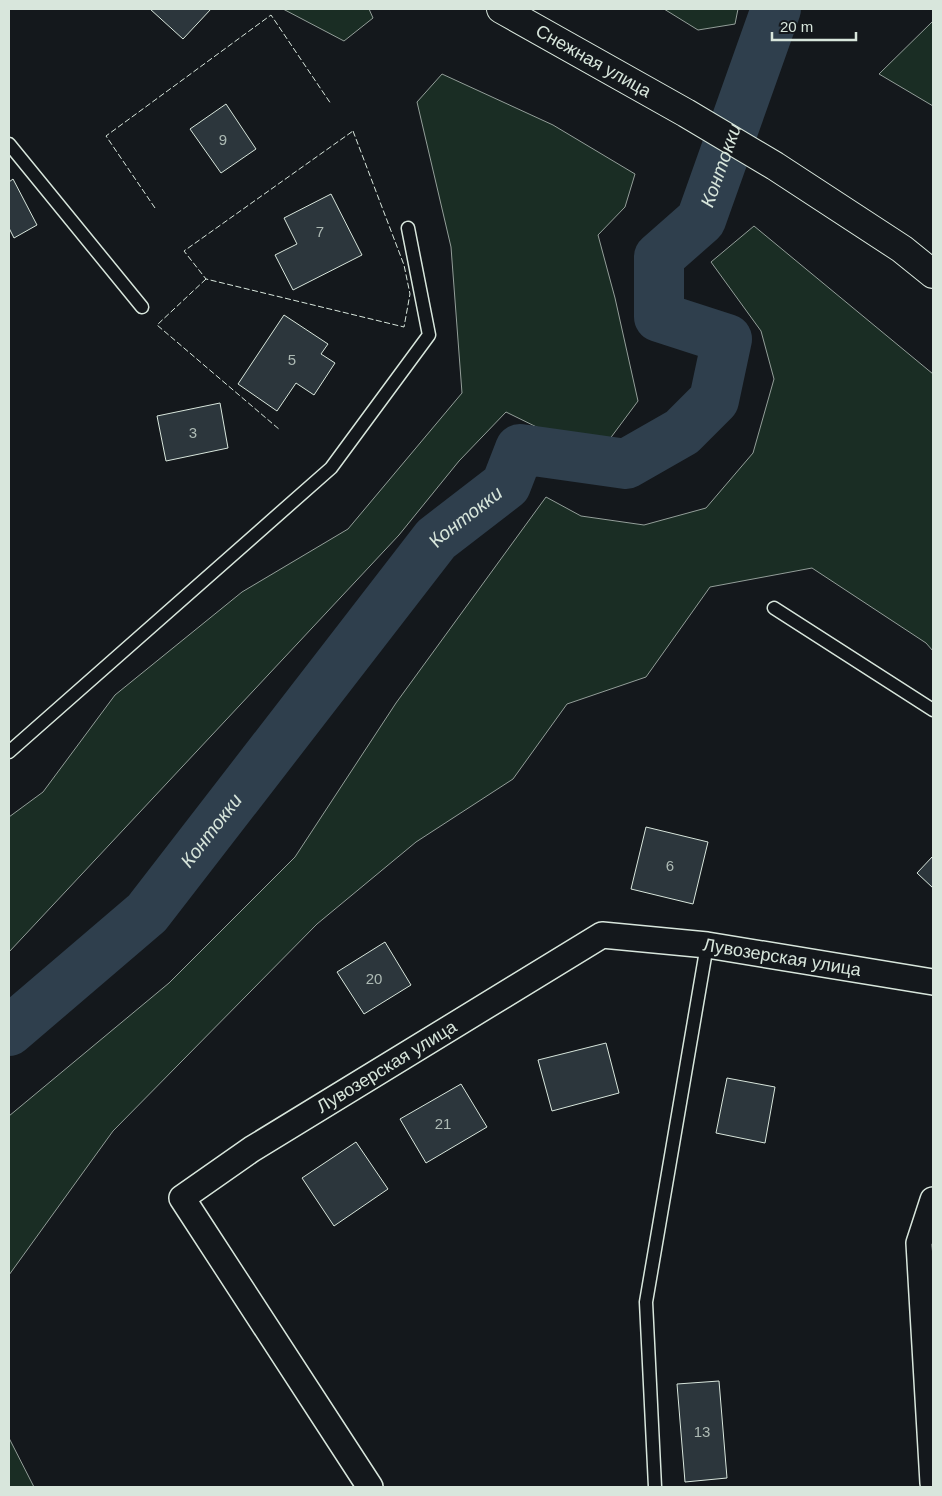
<svg xmlns="http://www.w3.org/2000/svg" width="942" height="1496" font-family="Arial,sans-serif">
  <style>
    .green { fill: #1a2d24; stroke: #939e99 }
    .lines { fill: none; stroke-linecap: round; stroke-linejoin: round }
    .river { stroke: #2f3f4d; stroke-width: 50 }
    .building { fill: #2c363c; stroke: #d8e6dc }
    .lane-casing { stroke: #d8e6dc; stroke-width: 15 }
    .street-casing { stroke: #d8e6dc; stroke-width: 28 }
    .secondary-casing { stroke: #d8e6dc; stroke-width: 30 }
    .lane { stroke: #14181c; stroke-width: 12 }
    .street { stroke: #14181c; stroke-width: 25 }
    .secondary { stroke: #14181c; stroke-width: 28 }
    .fence { stroke: #d8e6dc; stroke-width: 1; stroke-dasharray: 6 2.5; stroke-linecap: butt }
    .labels { text-anchor: middle; dominant-baseline: central; stroke-width: 4; stroke-linejoin: round; paint-order: stroke }
    .number-label { font-size: 15px; fill: #adbab4 }
    .street-label { font-size: 18px; fill: #d8e6dc; stroke: #14181c }
    .water-label { font-size: 19px; font-style: italic; fill: #d8e6dc; stroke: #14181c }
  </style>
  <rect width="100%" height="100%" fill="#14181c"/>
  <path class="green" d="M 283,9 L 369,9 L 373,18 L 344,41 Z
    M 664,9 L 738,9 L 735,24 L 698,30 Z
    M 933,21 L 933,106 L 879,74 Z
    M 442,74 L 553,125 L 635,174 L 625,207 L 598,235 L 615,298 L 638,401 L 609,440 L 553,435 L 506,412 L 459,461 L 399,535 L 9,952 L 9,817 L 43,792 L 115,695 L 242,592 L 348,529 L 462,393 L 451,247 L 417,102 Z
    M 754,226 L 933,374 L 933,651 L 926,643 L 812,568 L 710,587 L 646,677 L 567,704 L 513,779 L 416,842 L 317,924 L 113,1131 L 9,1275 L 9,1116 L 169,983 L 295,857 L 396,703 L 546,497 L 581,516 L 644,525 L 706,508 L 753,453 L 774,379 L 761,331 L 711,262 Z
    M 9,1438 L 34,1487 L 9,1487 Z"/>
  <g class="lines">
    <path class="river" id="s1" d="M 9,1031 L 147,913 L 436,539 L 506,485 L 520,449 L 626,464 L 682,432 L 714,400 L 727,339 L 659,317 L 659,257 L 701,220 L 776,9"/>
  </g>
  <path class="building" d="M 150,9 L 211,9 L 183,39 Z
    M 226,104 L 256,149 L 221,173 L 190,129 Z
    M 13,179 L 37,225 L 14,238 L 9,228 L 9,182 Z
    M 331,194 L 362,255 L 293,290 L 275,255 L 297,244 L 284,218 Z
    M 284,315 L 328,344 L 321,354 L 335,363 L 314,395 L 296,383 L 277,411 L 238,384 Z
    M 220,403 L 228,448 L 166,461 L 157,416 Z
    M 646,827 L 708,842 L 693,904 L 631,889 Z
    M 933,856 L 933,888 L 917,873 Z
    M 385,942 L 411,985 L 364,1014 L 337,972 Z
    M 606,1043 L 619,1093 L 552,1111 L 538,1060 Z
    M 727,1078 L 775,1087 L 765,1143 L 716,1133 Z
    M 461,1084 L 487,1127 L 426,1163 L 400,1119 Z
    M 356,1142 L 388,1189 L 334,1226 L 302,1178 Z
    M 719,1381 L 727,1478 L 685,1482 L 677,1384 Z"/>
  <g class="lines">
    <g class="lane-casing">
      <path id="lane" d="M 9,144 L 142,307
        M 774,608 L 933,710
        M 9,752 L 331,468 L 429,335 L 408,228
        M 655,1487 L 646,1302 L 707,945"/>
    </g>
    <g class="street-casing">
      <g id="street">
        <path d="M 933,1200 L 919,1243 L 933,1483"/>
        <path id="s2" d="M 370,1487 L 182,1198 L 252,1149 L 602,935 L 707,945 L 933,982"/>
      </g>
    </g>
    <g class="secondary-casing">
      <g id="secondary">
        <path id="s3" d="M 501,9 L 686,113 L 775,166 L 902,249 L 933,274"/>
      </g>
    </g>
    <use href="#lane" class="lane"/>
    <use href="#street" class="street"/>
    <use href="#secondary" class="secondary"/>
    <path class="fence" d="M 353,131 L 404,265 L 410,294 L 404,327 L 206,279 L 184,251 Z
      M 155,208 L 106,136 L 271,15 L 331,104
      M 206,279 L 157,325 L 280,430"/>
  </g>
  <g class="labels">
    <g class="number-label">
      <text x="223" y="139">9</text>
      <text x="320" y="231">7</text>
      <text x="292" y="359">5</text>
      <text x="193" y="432">3</text>
      <text x="670" y="865">6</text>
      <text x="374" y="978">20</text>
      <text x="443" y="1123">21</text>
      <text x="702" y="1431">13</text>
    </g>
    <g class="street-label">
      <text stroke="none"><textPath href="#s3" startOffset="106">Снежная улица</textPath></text>
      <text stroke="none"><textPath href="#s2" startOffset="1022">Лувозерская улица</textPath></text>
      <text stroke="none"><textPath href="#s2" startOffset="588">Лувозерская улица</textPath></text>
    </g>
    <g class="water-label">
      <text stroke="none"><textPath href="#s1" startOffset="1306">Контокки</textPath></text>
      <text stroke="none"><textPath href="#s1" startOffset="691">Контокки</textPath></text>
      <text stroke="none"><textPath href="#s1" startOffset="286">Контокки</textPath></text>
    </g>
  </g>
  <rect width="942" height="1496" fill="none" stroke="#d8e6dc" stroke-width="20"/>
  <path d="M772 32v8h84v-8" fill="none" stroke="#d8e6dc" stroke-width="2.5"/>
  <text x="780" y="32" font-size="15" fill="#d8e6dc" stroke="#14181c" stroke-width="4" paint-order="stroke">20 m</text>
</svg>
